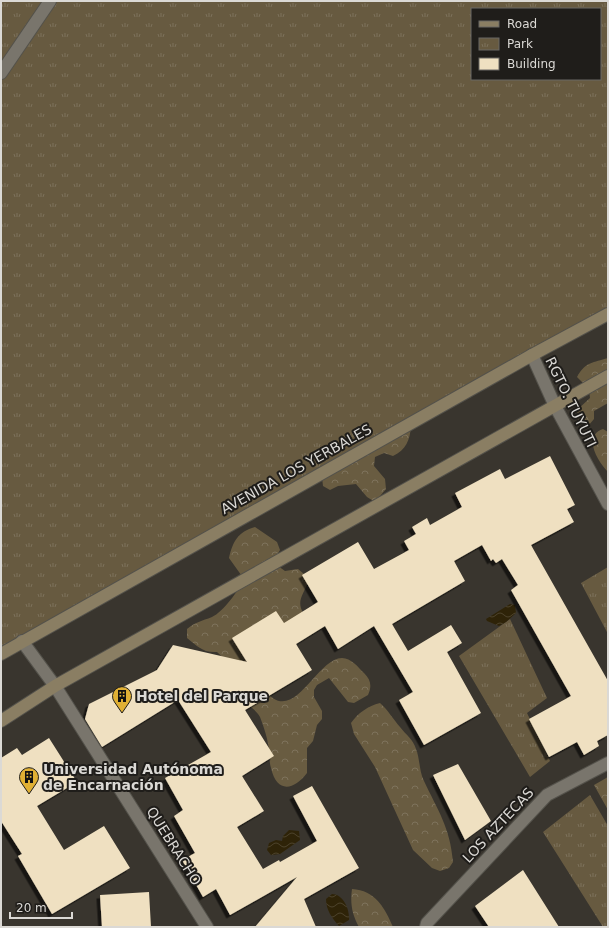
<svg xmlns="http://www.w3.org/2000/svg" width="609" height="928" font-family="'DejaVu Sans',sans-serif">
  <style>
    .forest { fill: url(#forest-crowns) }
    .park { fill: url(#park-tufts); fill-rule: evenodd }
    .water { fill: url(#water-waves) }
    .building { fill: #efe0c1; filter: url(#shadow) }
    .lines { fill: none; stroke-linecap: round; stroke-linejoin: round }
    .street-casing { stroke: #54524b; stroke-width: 14 }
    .secondary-casing { stroke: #54524b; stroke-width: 14 }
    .street { stroke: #79756c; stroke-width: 12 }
    .secondary { stroke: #8a7e63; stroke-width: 12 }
    .labels { text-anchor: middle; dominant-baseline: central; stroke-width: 4; stroke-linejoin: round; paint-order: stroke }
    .street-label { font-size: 14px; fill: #dbd9d5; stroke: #1f1d1a }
    .poi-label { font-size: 14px; font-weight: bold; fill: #dbd9d5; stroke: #1f1d1a; text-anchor: start }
  </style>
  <defs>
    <pattern id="forest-crowns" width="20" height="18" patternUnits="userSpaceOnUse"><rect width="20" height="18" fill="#695c41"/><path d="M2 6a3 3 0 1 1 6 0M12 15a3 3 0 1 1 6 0" fill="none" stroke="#7e735c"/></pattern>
    <pattern id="park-tufts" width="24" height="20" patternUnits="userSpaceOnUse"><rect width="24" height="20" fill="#675a40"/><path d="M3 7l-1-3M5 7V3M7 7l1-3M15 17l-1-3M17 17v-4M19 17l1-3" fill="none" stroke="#7c715b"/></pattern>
    <pattern id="water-waves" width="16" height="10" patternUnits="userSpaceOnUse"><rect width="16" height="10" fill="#2e2308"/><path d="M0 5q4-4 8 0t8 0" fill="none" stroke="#4c422b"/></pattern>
    <filter id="shadow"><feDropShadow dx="-3.5" dy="3.5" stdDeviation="0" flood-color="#0009"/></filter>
  </defs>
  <rect width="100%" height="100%" fill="#39352e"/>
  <path class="forest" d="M 608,358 L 608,403 L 594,411 L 594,419 L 588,426 L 579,422 L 577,410 L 590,398 L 589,389 L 577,377 C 586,361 593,363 608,358 Z
    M 411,426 C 410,440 406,450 393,456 L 384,453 L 375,457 L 374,466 L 385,479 L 386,489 L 375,502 L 367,497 L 356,484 L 338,486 L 330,490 L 323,486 L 322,477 Z
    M 603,429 L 608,432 L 608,472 C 598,462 582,436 603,429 Z
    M 255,527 L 277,542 L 280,550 L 276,557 L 278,566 L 285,571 L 298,569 L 304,574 L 308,582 C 304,594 296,600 303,613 L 264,689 C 293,729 315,659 342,658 C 351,658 358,667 364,673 C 371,680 372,686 368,695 L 354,703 L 348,702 L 329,678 L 317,685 L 314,690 L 314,697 L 322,711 L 322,719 L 317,725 L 313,741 L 307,748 L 307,773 C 294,790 277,794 271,768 C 269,762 270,756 269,750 C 268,740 264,727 260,717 C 256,709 246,705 241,697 C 231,683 231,663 217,652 C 203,653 197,646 187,638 L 187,629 C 195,622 202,621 212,617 C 223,612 239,590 244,579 L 229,558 C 233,541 238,532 255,527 Z
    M 380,703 C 388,710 393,719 400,727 C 406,735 413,739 416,749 C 420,759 419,771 424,781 C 438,811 450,827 453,862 L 449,868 L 440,871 L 432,868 L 413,850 L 375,767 L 354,734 L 351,723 C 358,713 368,706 380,703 Z
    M 608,777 L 608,810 L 594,785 Z
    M 352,889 C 375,890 385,908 393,927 L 359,927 C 352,915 350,903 352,889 Z"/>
  <path class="park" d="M 1,1 L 608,1 L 608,315 L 1,654 ZM 472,9 L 600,9 L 600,79 L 472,79 Z
    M 608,567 L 608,634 L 581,583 Z
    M 510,619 L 547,698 L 527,713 L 550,761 L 530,777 L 459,656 Z
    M 590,795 L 608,826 L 608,927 L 603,927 L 543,832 Z"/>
  <path class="water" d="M 510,604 L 515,605 L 516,613 L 506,622 L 499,626 L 487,621 L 486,619 Z
    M 289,830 L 299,831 L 300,840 L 280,854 L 271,855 L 267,850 L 269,843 L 276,840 L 282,841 L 283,836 Z
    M 332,894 C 343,894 350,909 349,920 L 339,926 C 332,918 326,910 326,899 Z"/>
  <path class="building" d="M 550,456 L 575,505 L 567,509 L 574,522 L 531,545 L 608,681 L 608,735 L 597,741 L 599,746 L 584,755 L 577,742 L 549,757 L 529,719 L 571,696 L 511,590 L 518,585 L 502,559 L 496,563 L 493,559 L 491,561 L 482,545 L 454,561 L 465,581 L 392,624 L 408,651 L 451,625 L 462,643 L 447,652 L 481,713 L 424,745 L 399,700 L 413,692 L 374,626 L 338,649 L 325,626 L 296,644 L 312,670 L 245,710 L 274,756 L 242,776 L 264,811 L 237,827 L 263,869 L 279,860 L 280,862 L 317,841 L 293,796 L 312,786 L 359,868 L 304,899 L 316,927 L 255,927 L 297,877 L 230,915 L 216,889 L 203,897 L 182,860 L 195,853 L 174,816 L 183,810 L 165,778 L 211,752 L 178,700 L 102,747 L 85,719 L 89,704 L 157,670 L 173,645 L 247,662 L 232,638 L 276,611 L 284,623 L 318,602 L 302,575 L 358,542 L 374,569 L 409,550 L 404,541 L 416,534 L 412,527 L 427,518 L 430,525 L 462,507 L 455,493 L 500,469 L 505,479 Z
    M 49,738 L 77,782 L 37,806 L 64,850 L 104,826 L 130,868 L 52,914 L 18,856 L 22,854 L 1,821 L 1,758 L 17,748 L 22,755 Z
    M 458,764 L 491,821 L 465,840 L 433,775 Z
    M 523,870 L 559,927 L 489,927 L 475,906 Z
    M 149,892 L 151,927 L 102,927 L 100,895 Z"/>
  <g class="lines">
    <g class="street-casing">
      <path id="street" d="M 1,73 L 50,1
        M 532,355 L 555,406 L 608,504
        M 22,641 L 55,686 L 207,927
        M 426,927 L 427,923 L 547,795 L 608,763"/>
    </g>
    <g class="secondary-casing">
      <path id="secondary" d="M 1,654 L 532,355 L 608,314
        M 1,721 L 55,686 L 608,376"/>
    </g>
    <use href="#street" class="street"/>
    <use href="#secondary" class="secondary"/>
  </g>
  <defs>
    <g id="building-pin" transform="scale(1)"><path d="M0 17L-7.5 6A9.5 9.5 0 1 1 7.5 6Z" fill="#e0b034" stroke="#1f1d1a"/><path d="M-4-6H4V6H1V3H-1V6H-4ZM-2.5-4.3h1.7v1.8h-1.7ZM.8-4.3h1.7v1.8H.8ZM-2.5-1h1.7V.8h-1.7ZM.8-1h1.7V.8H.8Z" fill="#111"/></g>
  </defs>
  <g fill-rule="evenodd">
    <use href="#building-pin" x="122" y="696"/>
    <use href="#building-pin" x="29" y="777"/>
  </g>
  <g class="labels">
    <g class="street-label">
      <text transform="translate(571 402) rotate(64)">RGTO. TUYUTI</text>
      <text transform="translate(296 469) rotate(-29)">AVENIDA LOS YERBALES</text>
      <text transform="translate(498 825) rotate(-47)">LOS AZTECAS</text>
      <text transform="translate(174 846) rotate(58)">QUEBRACHO</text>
    </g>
    <g class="poi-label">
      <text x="136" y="696">Hotel del Parque</text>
      <text x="43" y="769">Universidad Autónoma<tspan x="43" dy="16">de Encarnación</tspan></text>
    </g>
  </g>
  <rect width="609" height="928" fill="none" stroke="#dbd9d5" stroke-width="4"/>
  <rect x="471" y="8" width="130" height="72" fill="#1f1d1a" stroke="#6a6865"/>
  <rect x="479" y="21" width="20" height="6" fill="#8a7e63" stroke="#6a6865"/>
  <text x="507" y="28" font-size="12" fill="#dbd9d5">Road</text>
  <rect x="479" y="38" width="20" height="12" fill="url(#park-tufts)" stroke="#6a6865"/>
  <text x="507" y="48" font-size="12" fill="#dbd9d5">Park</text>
  <rect x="479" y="58" width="20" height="12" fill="#efe0c1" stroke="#6a6865"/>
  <text x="507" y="68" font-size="12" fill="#dbd9d5">Building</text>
  <path d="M10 912v6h62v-6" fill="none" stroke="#dbd9d5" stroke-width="2"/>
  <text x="16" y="912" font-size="12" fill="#dbd9d5" stroke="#1f1d1a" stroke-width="3" paint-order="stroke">20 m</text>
</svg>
